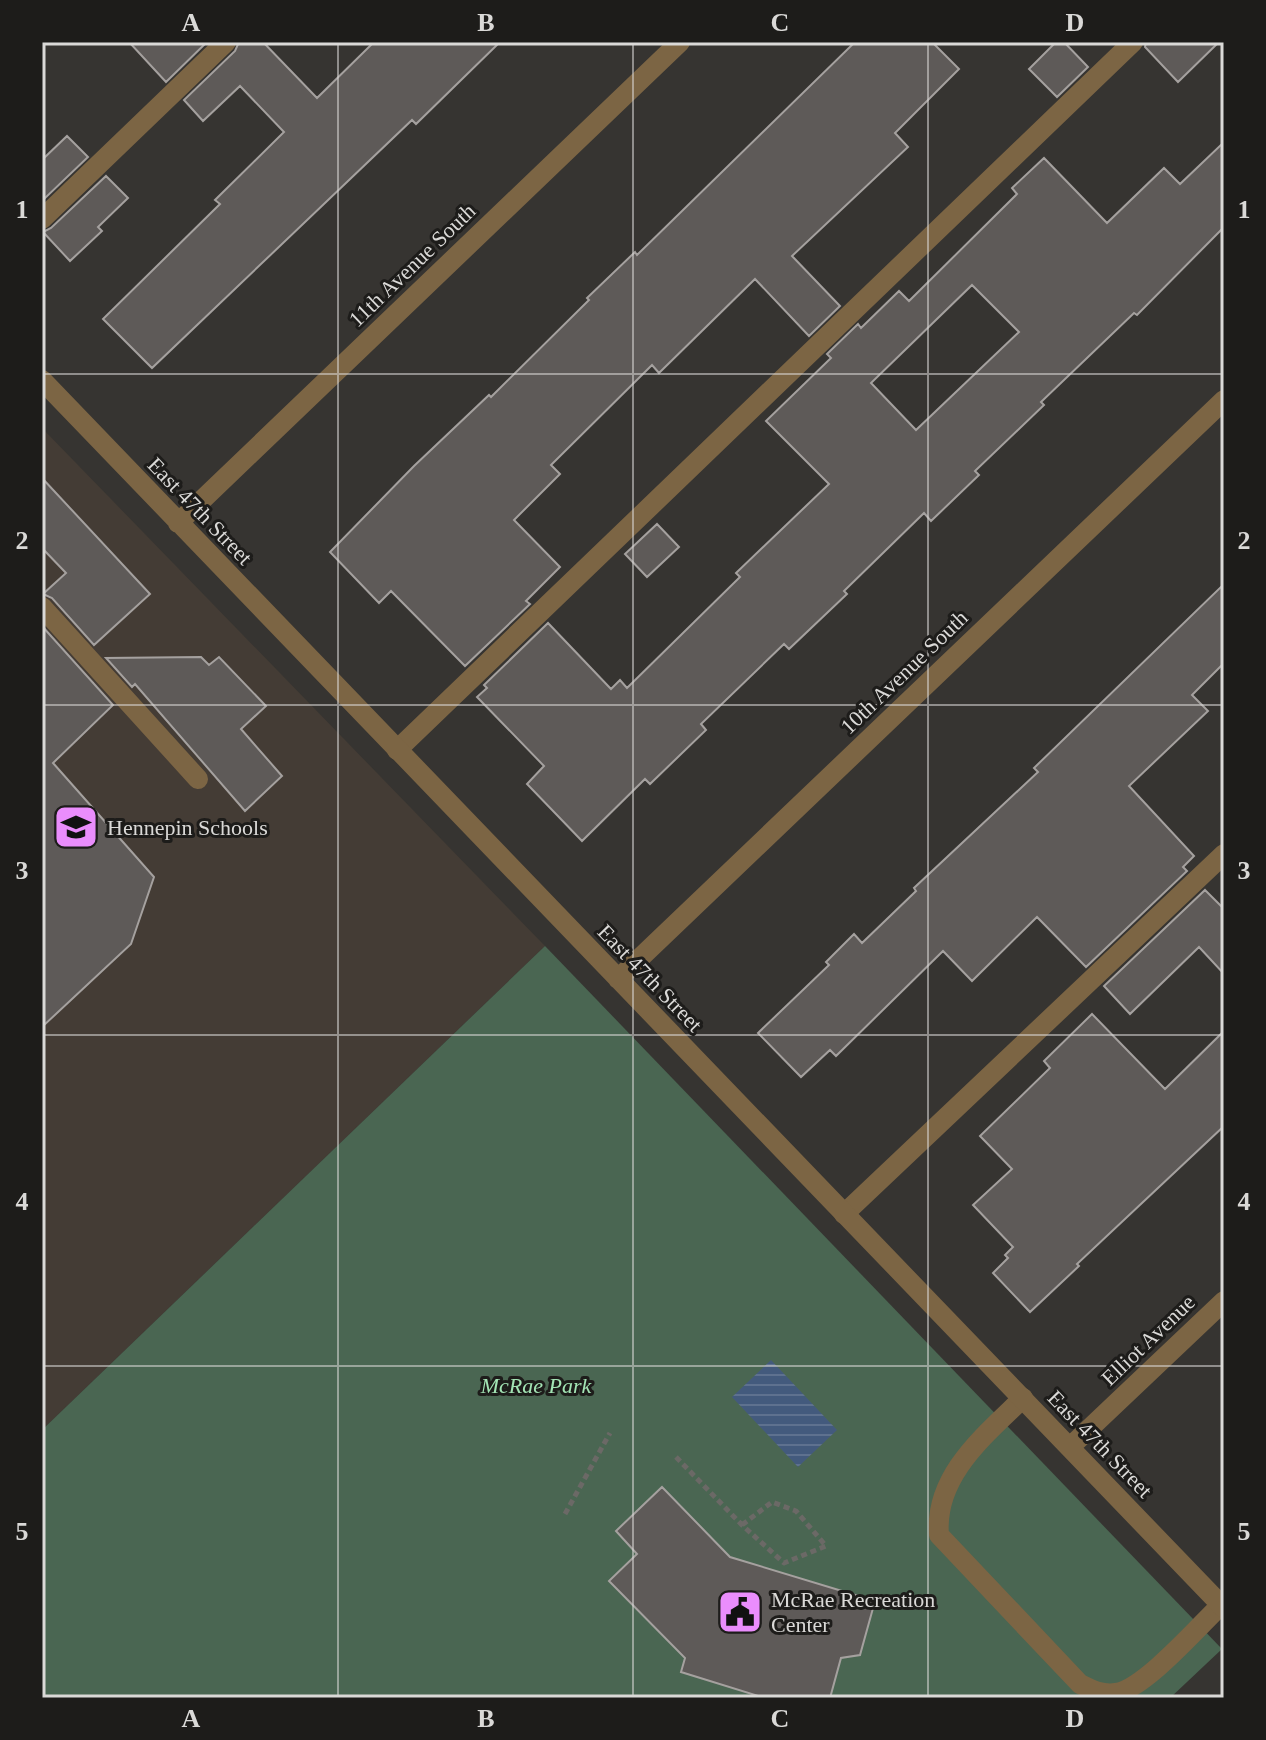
<svg xmlns="http://www.w3.org/2000/svg" width="1266" height="1740" font-family="'Times New Roman',serif">
  <style>
    .built { fill: #443c35 }
    .green { fill: #4a6652 }
    .water { fill: url(#water-rules) }
    .building { fill: #5e5a58; stroke: #a5a19f; stroke-width: 2; fill-rule: evenodd }
    .lines { fill: none; stroke-linecap: round; stroke-linejoin: round }
    .path { stroke: #6b6966; stroke-width: 5; stroke-dasharray: 6 4; stroke-linecap: butt }
    .service { stroke: #7c6544; stroke-width: 20 }
    .minor { stroke: #7c6544; stroke-width: 20 }
    .grid { fill: none; stroke: #dad9d7; stroke-width: 2; stroke-opacity: 0.55 }
    .labels { text-anchor: middle; dominant-baseline: central; stroke-width: 6; stroke-linejoin: round; paint-order: stroke }
    .street-label { font-size: 22px; fill: #dad9d7; stroke: #1d1c1a }
    .poi-label { font-size: 22px; fill: #dad9d7; stroke: #1d1c1a; text-anchor: start }
    .park-label { font-size: 22px; font-style: italic; fill: #a3e4b4; stroke: #1d1c1a }
    .neatline { fill: none; stroke: #dad9d7; stroke-width: 3 }
    .grid-label { font-size: 26px; text-anchor: middle; font-weight: bold; fill: #dad9d7 }
  </style>
  <defs>
    <pattern id="water-rules" width="6" height="5" patternUnits="userSpaceOnUse" patternTransform="scale(2)"><rect width="6" height="5" fill="#435a7d"/><path d="M0 2.5h6" fill="none" stroke="#5e718f"/></pattern>
  </defs>
  <rect width="100%" height="100%" fill="#363431"/>
  <path class="built" d="M 42,428 L 545,946 L 42,1430 Z"/>
  <path class="green" d="M 545,946 L 1222,1649 L 1170,1698 L 42,1698 L 42,1430 Z"/>
  <path class="water" d="M 771,1360 L 837,1430 L 798,1467 L 732,1397 Z"/>
  <path class="building" d="M 129,42 L 207,42 L 166,82 Z
    M 239,42 L 263,42 L 317,98 L 374,42 L 500,42 L 416,124 L 412,120 L 152,368 L 103,319 L 220,204 L 215,200 L 284,132 L 240,86 L 203,121 L 184,100 L 235,51 Z
    M 855,42 L 932,42 L 959,69 L 895,133 L 908,147 L 792,256 L 840,306 L 809,336 L 755,279 L 659,373 L 652,365 L 551,465 L 560,474 L 514,520 L 560,567 L 526,601 L 530,604 L 465,666 L 391,591 L 379,603 L 330,552 L 414,466 L 489,395 L 491,397 L 589,300 L 587,298 L 635,252 L 637,255 Z
    M 1056,42 L 1064,42 L 1088,67 L 1057,97 L 1029,69 Z
    M 1146,42 L 1219,42 L 1178,82 L 1145,47 Z
    M 67,136 L 88,157 L 42,201 L 42,160 Z
    M 1224,142 L 1224,227 L 1137,315 L 1134,313 L 1041,402 L 1044,405 L 975,471 L 979,475 L 931,521 L 924,513 L 844,591 L 847,594 L 789,649 L 784,644 L 701,724 L 706,730 L 650,784 L 645,779 L 582,841 L 527,784 L 544,766 L 477,697 L 487,688 L 484,685 L 548,623 L 611,689 L 620,680 L 627,688 L 740,577 L 736,573 L 829,484 L 766,421 L 831,358 L 827,354 L 858,324 L 861,328 L 899,291 L 909,301 L 1017,194 L 1012,188 L 1044,158 L 1107,223 L 1164,168 L 1180,184 ZM 972,285 L 1019,332 L 916,430 L 871,383 Z
    M 106,176 L 128,198 L 98,227 L 102,231 L 70,261 L 43,232 L 51,228 Z
    M 42,478 L 150,594 L 94,645 L 52,598 L 43,594 L 66,573 L 42,548 Z
    M 657,524 L 679,547 L 647,577 L 625,554 Z
    M 1224,584 L 1224,663 L 1192,695 L 1208,711 L 1129,786 L 1194,856 L 1183,867 L 1187,871 L 1086,967 L 1037,917 L 972,981 L 943,951 L 836,1056 L 830,1050 L 801,1077 L 758,1033 L 829,965 L 826,962 L 854,934 L 862,943 L 916,891 L 914,888 L 1038,772 L 1034,768 Z
    M 42,626 L 113,705 L 53,763 L 154,877 L 131,944 L 42,1027 Z
    M 201,657 L 209,665 L 219,657 L 266,706 L 241,729 L 282,776 L 245,811 L 135,684 L 132,687 L 106,658 Z
    M 1205,890 L 1224,909 L 1224,974 L 1199,947 L 1130,1014 L 1104,986 Z
    M 1092,1014 L 1165,1089 L 1224,1031 L 1224,1126 L 1077,1264 L 1079,1266 L 1030,1312 L 993,1273 L 1008,1258 L 1005,1255 L 1013,1247 L 973,1205 L 1012,1169 L 980,1136 L 1050,1068 L 1044,1061 Z
    M 662,1487 L 730,1557 L 875,1601 L 860,1655 L 841,1658 L 830,1698 L 765,1698 L 681,1672 L 685,1658 L 609,1581 L 637,1554 L 616,1531 Z"/>
  <g class="lines">
    <path class="path" d="M 676,1457 L 742,1525 L 784,1563 L 826,1546 L 796,1511 L 772,1502 L 742,1525
      M 565,1514 L 610,1433"/>
    <path class="service" d="M 42,219 L 226,42
      M 42,607 L 198,779
      M 397,750 L 1133,42
      M 844,1214 L 1224,854
      M 1023,1398 C 984,1436 934,1476 939,1535 L 1080,1684 C 1092,1690 1102,1695 1116,1693 C 1144,1689 1198,1627 1221,1605"/>
    <path class="minor" d="M 42,380 L 1224,1608
      M 178,523 L 680,42
      M 618,979 L 1224,400
      M 1070,1447 L 1224,1301"/>
  </g>
  <path class="grid" d="M 338,42 L 338,1698M 633,42 L 633,1698M 928,42 L 928,1698M 42,374 L 1224,374M 42,705 L 1224,705M 42,1035 L 1224,1035M 42,1366 L 1224,1366"/>
  <defs>
    <g id="school-square" transform="scale(2.3)"><rect x="-9" y="-9" width="18" height="18" rx="4" fill="#ea8dfc" stroke="#1d1c1a"/><path d="M0-5L7-2L0 1L-7-2ZM-4 1L0 2.5L4 1V4Q0 6-4 4Z" fill="#111"/></g>
    <g id="civic-square" transform="scale(2.3)"><rect x="-9" y="-9" width="18" height="18" rx="4" fill="#ea8dfc" stroke="#1d1c1a"/><path d="M-.6-6.5H3V-4.5H.6V-3L4-1V1h2V6H-6V1h2V-1L-.6-3ZM-1.2 2.5V6h2.4V2.5Z" fill="#111"/></g>
  </defs>
  <g fill-rule="evenodd">
    <use href="#school-square" x="76" y="827"/>
    <use href="#civic-square" x="740" y="1612"/>
  </g>
  <g class="labels">
    <g class="street-label">
      <text transform="translate(412 265) rotate(-44)">11th Avenue South</text>
      <text transform="translate(200 511) rotate(46)">East 47th Street</text>
      <text transform="translate(904 672) rotate(-44)">10th Avenue South</text>
      <text transform="translate(650 978) rotate(46)">East 47th Street</text>
      <text transform="translate(1148 1340) rotate(-44)">Elliot Avenue</text>
      <text transform="translate(1100 1444) rotate(46)">East 47th Street</text>
    </g>
    <g class="poi-label">
      <text x="107" y="827">Hennepin Schools</text>
      <text x="771" y="1599">McRae Recreation<tspan x="771" dy="25">Center</tspan></text>
    </g>
    <g class="park-label">
      <text x="536" y="1385">McRae Park</text>
    </g>
  </g>
  <rect width="1266" height="1740" fill="none" stroke="#1d1c1a" stroke-width="88"/>
  <rect x="44" y="44" width="1178" height="1652" class="neatline"/>
  <g class="grid-label">
    <text x="191" y="31">A</text>
    <text x="486" y="31">B</text>
    <text x="780" y="31">C</text>
    <text x="1075" y="31">D</text>
    <text x="22" y="218">1</text>
    <text x="1244" y="218">1</text>
    <text x="22" y="549">2</text>
    <text x="1244" y="549">2</text>
    <text x="22" y="879">3</text>
    <text x="1244" y="879">3</text>
    <text x="22" y="1210">4</text>
    <text x="1244" y="1210">4</text>
    <text x="22" y="1540">5</text>
    <text x="1244" y="1540">5</text>
    <text x="191" y="1727">A</text>
    <text x="486" y="1727">B</text>
    <text x="780" y="1727">C</text>
    <text x="1075" y="1727">D</text>
  </g>
</svg>
